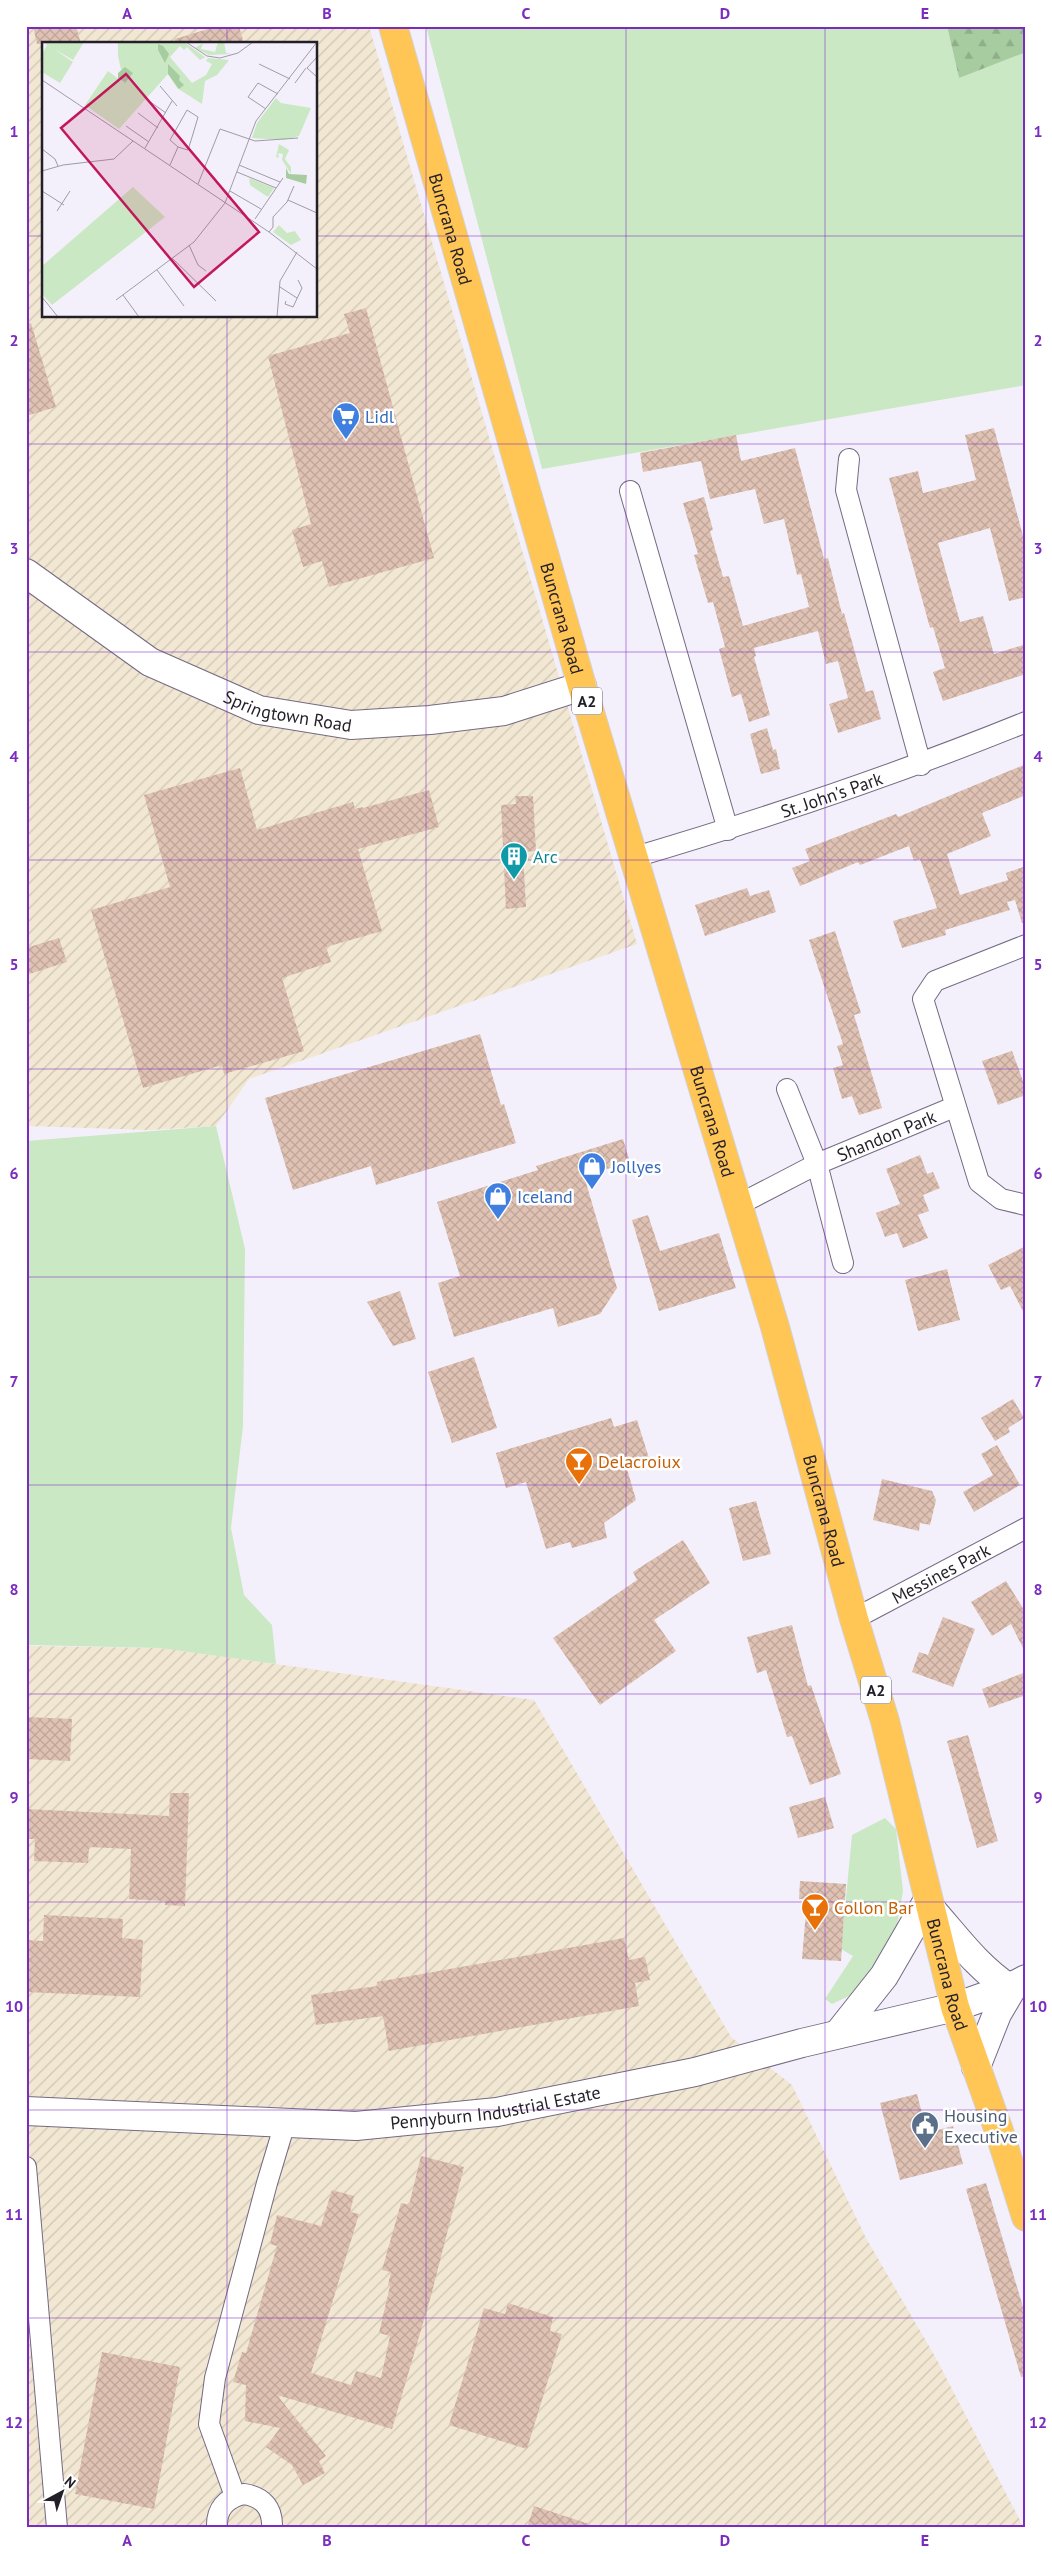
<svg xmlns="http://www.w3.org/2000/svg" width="1052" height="2554" font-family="'PT Sans',sans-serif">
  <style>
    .industrial { fill: url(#industrial-furrows); fill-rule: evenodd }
    .green { fill: #cae8c4 }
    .forest { fill: url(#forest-firs) }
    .building { fill: url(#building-cross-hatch) }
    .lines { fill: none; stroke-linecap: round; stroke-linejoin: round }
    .street-casing { stroke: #746a83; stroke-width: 22 }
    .secondary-casing { stroke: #746a83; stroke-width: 30 }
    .highway-casing { stroke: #d3d2d4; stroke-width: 30 }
    .street { stroke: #fff; stroke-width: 20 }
    .secondary { stroke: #fff; stroke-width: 28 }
    .highway { stroke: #ffc555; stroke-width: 28 }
    .grid { fill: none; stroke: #7b2cbf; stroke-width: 1; stroke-opacity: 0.55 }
    .labels { text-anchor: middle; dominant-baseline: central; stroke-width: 5; stroke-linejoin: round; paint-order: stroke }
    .shield { fill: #fff; stroke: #656269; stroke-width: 1 }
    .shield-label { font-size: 16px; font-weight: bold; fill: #231f29 }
    .street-label { font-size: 18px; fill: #231f29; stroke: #fff }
    .shop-label { font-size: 18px; fill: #366cbe; stroke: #fff; text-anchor: start }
    .culture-label { font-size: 18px; fill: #0d838f; stroke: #fff; text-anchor: start }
    .food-label { font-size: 18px; fill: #c56008; stroke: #fff; text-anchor: start }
    .service-label { font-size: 18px; fill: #4e5e75; stroke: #fff; text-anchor: start }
    .inset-road { fill: none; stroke: #a09ca7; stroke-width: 1 }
    .view { fill: #c2185b; fill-opacity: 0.15; stroke: #c2185b; stroke-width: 2.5 }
    .inset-edge { fill: none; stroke: #231f29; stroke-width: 2.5 }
    .neatline { fill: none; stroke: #7b2cbf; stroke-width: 2 }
    .grid-label { font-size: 16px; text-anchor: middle; font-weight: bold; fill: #7b2cbf }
  </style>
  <defs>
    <pattern id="industrial-furrows" width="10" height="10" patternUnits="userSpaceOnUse" patternTransform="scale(1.25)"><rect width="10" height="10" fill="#f1e7d2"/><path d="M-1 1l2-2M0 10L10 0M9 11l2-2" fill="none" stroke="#cec6b4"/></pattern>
    <pattern id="forest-firs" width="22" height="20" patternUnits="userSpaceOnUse" patternTransform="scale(1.25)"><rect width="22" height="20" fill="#a7cca0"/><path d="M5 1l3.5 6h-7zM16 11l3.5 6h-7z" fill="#8faf8a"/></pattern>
    <pattern id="building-cross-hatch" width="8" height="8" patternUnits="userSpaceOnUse" patternTransform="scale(1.25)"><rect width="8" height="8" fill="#dfc2b3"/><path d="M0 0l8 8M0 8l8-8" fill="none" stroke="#bfa69a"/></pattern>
  </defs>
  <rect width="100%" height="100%" fill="#f4f0fb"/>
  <path class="industrial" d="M 26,26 L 369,26 L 637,944 L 249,1079 L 216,1126 L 149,1130 L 26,1126 ZM 44,44 L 316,44 L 316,316 L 44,316 Z
    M 26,1646 L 160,1648 L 534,1700 L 731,2037 L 792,2085 L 866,2238 L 937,2360 L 1024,2528 L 26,2528 Z"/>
  <path class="green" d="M 426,26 L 947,26 L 959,78 L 1026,26 L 1026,385 L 542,469 Z
    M 216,1126 L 245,1249 L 243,1426 L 231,1528 L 244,1595 L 272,1625 L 276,1664 L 160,1648 L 26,1645 L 26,1141 Z
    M 885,1818 L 896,1829 L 903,1891 L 896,1931 L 861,1986 L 851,1995 L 832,2004 L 825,1999 L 853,1956 L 841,1949 L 852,1835 Z"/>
  <path class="forest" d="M 947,26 L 1026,26 L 1026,52 L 959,78 Z"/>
  <path class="building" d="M 33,26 L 76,26 L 81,44 L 37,44 Z
    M 218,26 L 239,26 L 244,44 L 175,44 L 175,39 Z
    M 366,308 L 434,558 L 329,587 L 322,561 L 303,567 L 292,530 L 311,524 L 268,356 L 350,333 L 344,314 Z
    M 31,323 L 56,407 L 26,416 L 26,324 Z
    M 994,428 L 1026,547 L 1026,597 L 1009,601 L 990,528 L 938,543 L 960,622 L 983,616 L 994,654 L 1026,644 L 1026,674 L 943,701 L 933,672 L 945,668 L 933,627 L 930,628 L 889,478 L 918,471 L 923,493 L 976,480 L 965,435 Z
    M 736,435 L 741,461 L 795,448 L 824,559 L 828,558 L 842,614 L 844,613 L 866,692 L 873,690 L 881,719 L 838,733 L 829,704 L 848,698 L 838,661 L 826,664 L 818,631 L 754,648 L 756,656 L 754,657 L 770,715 L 749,722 L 741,694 L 732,697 L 719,649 L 725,647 L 713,602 L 708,603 L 694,555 L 698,554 L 683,503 L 704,497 L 713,530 L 710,531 L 723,577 L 729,576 L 743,626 L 809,607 L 801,574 L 797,575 L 784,519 L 764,524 L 755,489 L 710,499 L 701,461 L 643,472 L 640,453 Z
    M 767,728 L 773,750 L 776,749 L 780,769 L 761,774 L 750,734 Z
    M 1026,764 L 1026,795 L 982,813 L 991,836 L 947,854 L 960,895 L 1008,880 L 1006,873 L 1026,866 L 1026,922 L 1022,923 L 1015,900 L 1007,902 L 1010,910 L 945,930 L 946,935 L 902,948 L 893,921 L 937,908 L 920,859 L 914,861 L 909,846 L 860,865 L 858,862 L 800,886 L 792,868 L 810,861 L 805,849 L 896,814 L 898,817 Z
    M 240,768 L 257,830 L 353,802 L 355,809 L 362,807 L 363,808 L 429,790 L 439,827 L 358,849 L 382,931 L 326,947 L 331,962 L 282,978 L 304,1051 L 224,1074 L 222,1065 L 143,1088 L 91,910 L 170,887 L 144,795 Z
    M 515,796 L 533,796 L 536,851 L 523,852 L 526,907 L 506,909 L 501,805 L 516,804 Z
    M 747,888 L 750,896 L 769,890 L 776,912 L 705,936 L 695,905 Z
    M 835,931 L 861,1013 L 854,1015 L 882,1108 L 859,1115 L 852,1096 L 842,1099 L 833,1068 L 843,1065 L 837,1046 L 843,1044 L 809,940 Z
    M 59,938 L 67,962 L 26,975 L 26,948 Z
    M 480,1034 L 501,1105 L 504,1104 L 516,1143 L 376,1185 L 371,1166 L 293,1190 L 265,1098 Z
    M 1012,1051 L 1026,1089 L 1026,1095 L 998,1105 L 982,1061 Z
    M 623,1139 L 630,1162 L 584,1176 L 617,1288 L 600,1314 L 558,1327 L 553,1308 L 454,1337 L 438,1283 L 460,1276 L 437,1202 L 538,1170 L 536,1166 Z
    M 920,1155 L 927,1174 L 933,1172 L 940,1188 L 923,1195 L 929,1211 L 918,1215 L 928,1238 L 903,1248 L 897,1233 L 885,1237 L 876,1213 L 900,1204 L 886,1169 Z
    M 648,1215 L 660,1251 L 719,1233 L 736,1288 L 659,1311 L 632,1220 Z
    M 1026,1246 L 1026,1317 L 1010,1286 L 1001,1290 L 988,1265 Z
    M 947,1269 L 960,1320 L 918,1331 L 905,1280 Z
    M 400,1291 L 416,1339 L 393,1346 L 367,1302 Z
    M 474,1357 L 497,1428 L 452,1443 L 428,1372 Z
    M 1013,1399 L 1024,1418 L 1008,1428 L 1010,1432 L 995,1441 L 981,1418 Z
    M 611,1418 L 614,1427 L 637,1420 L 649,1458 L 626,1465 L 636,1500 L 604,1523 L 607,1538 L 572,1548 L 570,1542 L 546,1549 L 526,1482 L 506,1488 L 496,1453 Z
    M 997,1445 L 1020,1485 L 974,1512 L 963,1492 L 993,1475 L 981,1454 Z
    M 882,1479 L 932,1491 L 936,1500 L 930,1525 L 920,1523 L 919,1531 L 873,1520 Z
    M 756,1501 L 771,1554 L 743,1561 L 729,1508 Z
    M 683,1540 L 710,1583 L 654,1620 L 676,1651 L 600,1705 L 553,1638 L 637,1580 L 633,1572 Z
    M 1006,1581 L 1026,1613 L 1026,1654 L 1011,1624 L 992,1636 L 971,1602 Z
    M 943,1617 L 975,1629 L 953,1687 L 912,1672 L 919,1652 L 928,1655 Z
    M 792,1625 L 808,1686 L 811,1685 L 841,1774 L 810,1785 L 792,1736 L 787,1737 L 766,1670 L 757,1673 L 747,1637 Z
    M 1026,1672 L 1026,1695 L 989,1708 L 982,1689 Z
    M 26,1717 L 72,1719 L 70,1761 L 26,1759 Z
    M 968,1735 L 998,1841 L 977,1848 L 947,1741 Z
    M 170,1793 L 189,1793 L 185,1906 L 165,1905 L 165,1901 L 129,1899 L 131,1849 L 89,1847 L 88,1863 L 34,1861 L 35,1839 L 26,1839 L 26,1809 L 169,1816 Z
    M 825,1797 L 834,1828 L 798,1838 L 789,1807 Z
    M 800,1881 L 846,1884 L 841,1961 L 802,1959 L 807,1899 L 799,1899 Z
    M 44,1915 L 123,1919 L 122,1938 L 143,1940 L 140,1997 L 26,1992 L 26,1940 L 43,1941 Z
    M 624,1938 L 629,1960 L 645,1957 L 650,1980 L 635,1983 L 639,2006 L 389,2051 L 383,2016 L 316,2025 L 311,1995 L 378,1986 L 377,1982 Z
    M 917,2094 L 927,2133 L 953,2126 L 963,2164 L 900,2180 L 880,2103 Z
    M 421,2156 L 464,2167 L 431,2296 L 392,2429 L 277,2395 L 326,2456 L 319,2461 L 325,2473 L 303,2485 L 292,2465 L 266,2447 L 280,2428 L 245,2421 L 246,2385 L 233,2382 L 242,2352 L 246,2353 L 277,2246 L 270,2244 L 277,2215 L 321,2226 L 332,2190 L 354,2196 L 350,2212 L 359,2214 L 311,2373 L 351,2385 L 356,2371 L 381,2378 L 390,2336 L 379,2333 L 390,2286 L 388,2285 L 391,2272 L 382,2270 L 401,2203 L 409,2205 Z
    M 986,2183 L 1026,2317 L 1026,2376 L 1021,2377 L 966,2189 Z
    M 508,2303 L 553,2317 L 550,2331 L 562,2334 L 527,2449 L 449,2425 L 484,2308 L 505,2314 Z
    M 102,2352 L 180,2367 L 154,2509 L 75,2494 Z
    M 534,2506 L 589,2524 L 588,2528 L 527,2528 Z"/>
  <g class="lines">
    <g class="street-casing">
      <g id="street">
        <path d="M 849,459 L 846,490 L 921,765"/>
        <path d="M 630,491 L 728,830"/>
        <path id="s1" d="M 635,857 C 767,818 898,774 1026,722"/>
        <path d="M 1026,945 L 935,981 L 923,999 L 979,1182 L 1001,1199 L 1026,1205"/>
        <path d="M 787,1089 L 817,1164 L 843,1263"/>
        <path id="s2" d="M 738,1205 L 817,1164 L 954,1107"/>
        <path id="s3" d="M 854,1619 L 1026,1528"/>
        <path d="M 26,2167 L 57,2528"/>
        <path d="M 235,2496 L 209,2424 L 215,2378 L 267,2183 L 285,2123"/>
        <path d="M 217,2528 C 216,2509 226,2498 244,2494 C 263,2497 273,2508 272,2528"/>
      </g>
    </g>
    <g class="secondary-casing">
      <g id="secondary">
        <path id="s4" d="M 26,573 L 150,662 L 259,710 L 351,725 L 430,720 L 504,711 L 582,686"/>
        <path d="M 931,1909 C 956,1937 977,1967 1009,1988"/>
        <path d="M 838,2034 L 884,1976 L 928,1900"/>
        <path d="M 976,2067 L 997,2014 L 1014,1985"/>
        <path id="s5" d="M 26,2111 L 356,2126 L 497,2112 L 695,2072 L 802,2043 L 955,2007 L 1009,1988 L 1026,1979"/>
      </g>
    </g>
    <g class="highway-casing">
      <g id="highway">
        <path id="s6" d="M 393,26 L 582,686 L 775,1327 L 854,1619 L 885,1721 L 955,2007 L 999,2131 L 1026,2217"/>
      </g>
    </g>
    <use href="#street" class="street"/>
    <use href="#secondary" class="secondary"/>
    <use href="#highway" class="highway"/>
  </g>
  <path class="grid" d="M 227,26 L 227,44M 426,26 L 426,2528M 626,26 L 626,2528M 825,26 L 825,2528M 26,236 L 44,236M 316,236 L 1026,236M 227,316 L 227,2528M 26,444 L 1026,444M 26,652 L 1026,652M 26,860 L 1026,860M 26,1069 L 1026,1069M 26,1277 L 1026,1277M 26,1485 L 1026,1485M 26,1694 L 1026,1694M 26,1902 L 1026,1902M 26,2110 L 1026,2110M 26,2318 L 1026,2318"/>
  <defs>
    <g id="supermarket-pin" transform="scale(1.4375)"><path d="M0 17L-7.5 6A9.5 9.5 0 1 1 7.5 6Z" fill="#3f7fe0" stroke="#fff"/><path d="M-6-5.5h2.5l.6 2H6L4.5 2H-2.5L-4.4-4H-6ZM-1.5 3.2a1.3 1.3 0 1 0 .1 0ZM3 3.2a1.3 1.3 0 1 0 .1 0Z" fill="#fff"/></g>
    <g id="building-pin" transform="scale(1.4375)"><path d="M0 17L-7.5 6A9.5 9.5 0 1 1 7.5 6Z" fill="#0f9aa8" stroke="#fff"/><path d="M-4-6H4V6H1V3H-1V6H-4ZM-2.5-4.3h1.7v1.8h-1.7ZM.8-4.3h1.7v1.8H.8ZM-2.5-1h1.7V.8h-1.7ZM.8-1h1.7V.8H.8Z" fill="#fff"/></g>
    <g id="shop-pin" transform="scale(1.4375)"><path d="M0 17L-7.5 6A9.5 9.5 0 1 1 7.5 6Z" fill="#3f7fe0" stroke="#fff"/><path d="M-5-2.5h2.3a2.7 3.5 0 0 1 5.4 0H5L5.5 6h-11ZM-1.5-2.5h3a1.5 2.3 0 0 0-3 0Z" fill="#fff"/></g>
    <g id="bar-pin" transform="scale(1.4375)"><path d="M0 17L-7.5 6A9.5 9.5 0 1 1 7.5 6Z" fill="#e8710a" stroke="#fff"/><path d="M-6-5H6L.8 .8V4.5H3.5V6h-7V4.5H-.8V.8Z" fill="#fff"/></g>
    <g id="civic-pin" transform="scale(1.4375)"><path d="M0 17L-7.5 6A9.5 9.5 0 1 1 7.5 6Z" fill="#5c6f8a" stroke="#fff"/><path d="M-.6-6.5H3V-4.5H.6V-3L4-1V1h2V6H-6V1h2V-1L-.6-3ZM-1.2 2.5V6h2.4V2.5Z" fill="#fff"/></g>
  </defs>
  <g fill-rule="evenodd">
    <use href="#supermarket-pin" x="346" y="416"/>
    <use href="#building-pin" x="514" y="856"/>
    <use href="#shop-pin" x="592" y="1166"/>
    <use href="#shop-pin" x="498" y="1196"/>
    <use href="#bar-pin" x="579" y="1461"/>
    <use href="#bar-pin" x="815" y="1907"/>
    <use href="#civic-pin" x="925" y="2125"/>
  </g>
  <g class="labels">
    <g class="shield">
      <rect x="572" y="687.5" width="30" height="27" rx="4"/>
      <rect x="861" y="1676.5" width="30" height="27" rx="4"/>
    </g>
    <g class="shield-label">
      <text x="587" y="701">A2</text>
      <text x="876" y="1690">A2</text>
    </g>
    <g class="street-label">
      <text stroke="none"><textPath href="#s6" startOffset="211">Buncrana Road</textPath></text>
      <text stroke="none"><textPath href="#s6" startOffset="616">Buncrana Road</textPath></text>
      <text stroke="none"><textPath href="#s4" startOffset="300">Springtown Road</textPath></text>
      <text stroke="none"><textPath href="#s1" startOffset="206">St. John's Park</textPath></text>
      <text stroke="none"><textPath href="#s6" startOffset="1141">Buncrana Road</textPath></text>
      <text stroke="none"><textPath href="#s2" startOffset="164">Shandon Park</textPath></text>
      <text stroke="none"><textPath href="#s6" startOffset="1546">Buncrana Road</textPath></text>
      <text stroke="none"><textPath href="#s3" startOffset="98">Messines Park</textPath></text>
      <text stroke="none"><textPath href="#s6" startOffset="2026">Buncrana Road</textPath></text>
      <text stroke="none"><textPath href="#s5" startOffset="471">Pennyburn Industrial Estate</textPath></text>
    </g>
    <g class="shop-label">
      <text x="365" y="416">Lidl</text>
      <text x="611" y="1166">Jollyes</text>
      <text x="517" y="1196">Iceland</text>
    </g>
    <g class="culture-label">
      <text x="533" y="856">Arc</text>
    </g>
    <g class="food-label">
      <text x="598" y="1461">Delacroiux</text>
      <text x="834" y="1907">Collon Bar</text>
    </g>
    <g class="service-label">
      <text x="944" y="2115">Housing<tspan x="944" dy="21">Executive</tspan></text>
    </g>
  </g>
  <g transform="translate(42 42)">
    <rect width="275" height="275" fill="#f4f0fb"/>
    <path d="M 2,0 L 42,0 L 31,18 L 12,7 L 31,20 L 18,41 L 0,30 L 0,12 L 5,3 ZM 76,0 L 142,0 L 163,15 L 158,18 L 145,5 L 142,8 L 138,4 L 128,15 L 150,41 L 164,33 L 170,22 L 164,19 L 166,16 L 187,18 L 175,33 L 163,39 L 160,62 L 135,46 L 126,32 L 77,87 L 43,63 L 66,29 L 82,41 L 76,14 ZM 176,0 L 182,0 L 184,11 L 190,12 L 167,13 L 153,6 L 161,1 L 159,7 L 173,10 ZM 237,102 L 247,108 L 243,117 L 249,125 L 249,132 L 240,118 L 241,112 L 236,111 L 237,116 L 234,115 ZM 207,136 L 232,146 L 226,155 L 208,143 ZM 91,145 L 123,175 L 10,263 L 0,252 L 0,224 ZM 237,183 L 245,191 L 253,189 L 259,198 L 249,203 L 231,190 Z" fill="#cae8c4"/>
    <path d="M 116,2 L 121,4 L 127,12 L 123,21 L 116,8 ZM 126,22 L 138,34 L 137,38 L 142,43 L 137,47 L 126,32 ZM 83,25 L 91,31 L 83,41 L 76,36 L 76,31 ZM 244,126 L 247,132 L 265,133 L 264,142 L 244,136 Z" fill="#a7cca0"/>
    <path d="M 234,56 L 239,61 L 269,66 L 257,94 L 242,98 L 210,96 L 215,81 Z" fill="#cae8c4"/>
    <path class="inset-road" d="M 144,0 L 165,14 L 178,16 L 196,11 L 211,0M 275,15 L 265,26 L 275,35M 217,22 L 248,37M 0,38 L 227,190 L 275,227M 253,41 L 264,26M 118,44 L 135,64M 107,59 L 124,71M 224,67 L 206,55 L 216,41 L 236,52M 96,71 L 116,86M 84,84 L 107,100M 103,106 L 130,59M 0,107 L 13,117 L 16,124M 128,123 L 136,105 L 146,108 L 151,92 L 156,75 L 145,68 L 128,98 L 136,105M 197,123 L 238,140M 0,129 L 21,123 L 72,117 L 91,99M 195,130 L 234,146M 156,142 L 178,87 L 213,99 L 256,96M 0,149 L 22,163M 188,149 L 219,167M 246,158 L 275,171M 183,161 L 214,79 L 275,0M 15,169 L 28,149M 213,177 L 241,136M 227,190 L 231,185 L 231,175 L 245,160 L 252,144M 147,203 L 156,223 L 164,229M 130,216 L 174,259M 115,228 L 142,264M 238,245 L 255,256M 81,253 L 97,275M 0,255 L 16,275M 74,258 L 152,200 L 183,161M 244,259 L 243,262 L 251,265 L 260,246 L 256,238M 235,275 L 238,239 L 255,210"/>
    <path class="view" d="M 84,32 L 217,190 L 152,245 L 19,86 Z"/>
    <rect width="275" height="275" class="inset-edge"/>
  </g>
  <rect width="1052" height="2554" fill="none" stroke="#ffffff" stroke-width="55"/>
  <g transform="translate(62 2492) rotate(40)" stroke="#ffffff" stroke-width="4" paint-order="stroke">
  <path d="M0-4L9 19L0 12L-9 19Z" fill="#231f29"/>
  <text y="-8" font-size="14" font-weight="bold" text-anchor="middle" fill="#231f29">N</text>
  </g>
  <rect x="28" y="28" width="996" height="2498" class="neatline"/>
  <g class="grid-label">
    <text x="127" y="19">A</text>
    <text x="327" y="19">B</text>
    <text x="526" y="19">C</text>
    <text x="725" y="19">D</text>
    <text x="925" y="19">E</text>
    <text x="14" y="137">1</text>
    <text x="1038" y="137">1</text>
    <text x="14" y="346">2</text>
    <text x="1038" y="346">2</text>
    <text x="14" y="554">3</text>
    <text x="1038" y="554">3</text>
    <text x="14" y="762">4</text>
    <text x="1038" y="762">4</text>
    <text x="14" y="970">5</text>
    <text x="1038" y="970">5</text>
    <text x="14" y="1179">6</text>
    <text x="1038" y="1179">6</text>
    <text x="14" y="1387">7</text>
    <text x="1038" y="1387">7</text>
    <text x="14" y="1595">8</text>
    <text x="1038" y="1595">8</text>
    <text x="14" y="1803">9</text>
    <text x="1038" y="1803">9</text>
    <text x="14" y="2012">10</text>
    <text x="1038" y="2012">10</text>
    <text x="14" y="2220">11</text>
    <text x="1038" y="2220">11</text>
    <text x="14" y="2428">12</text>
    <text x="1038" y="2428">12</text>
    <text x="127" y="2546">A</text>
    <text x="327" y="2546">B</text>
    <text x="526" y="2546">C</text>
    <text x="725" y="2546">D</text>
    <text x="925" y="2546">E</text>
  </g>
</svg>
